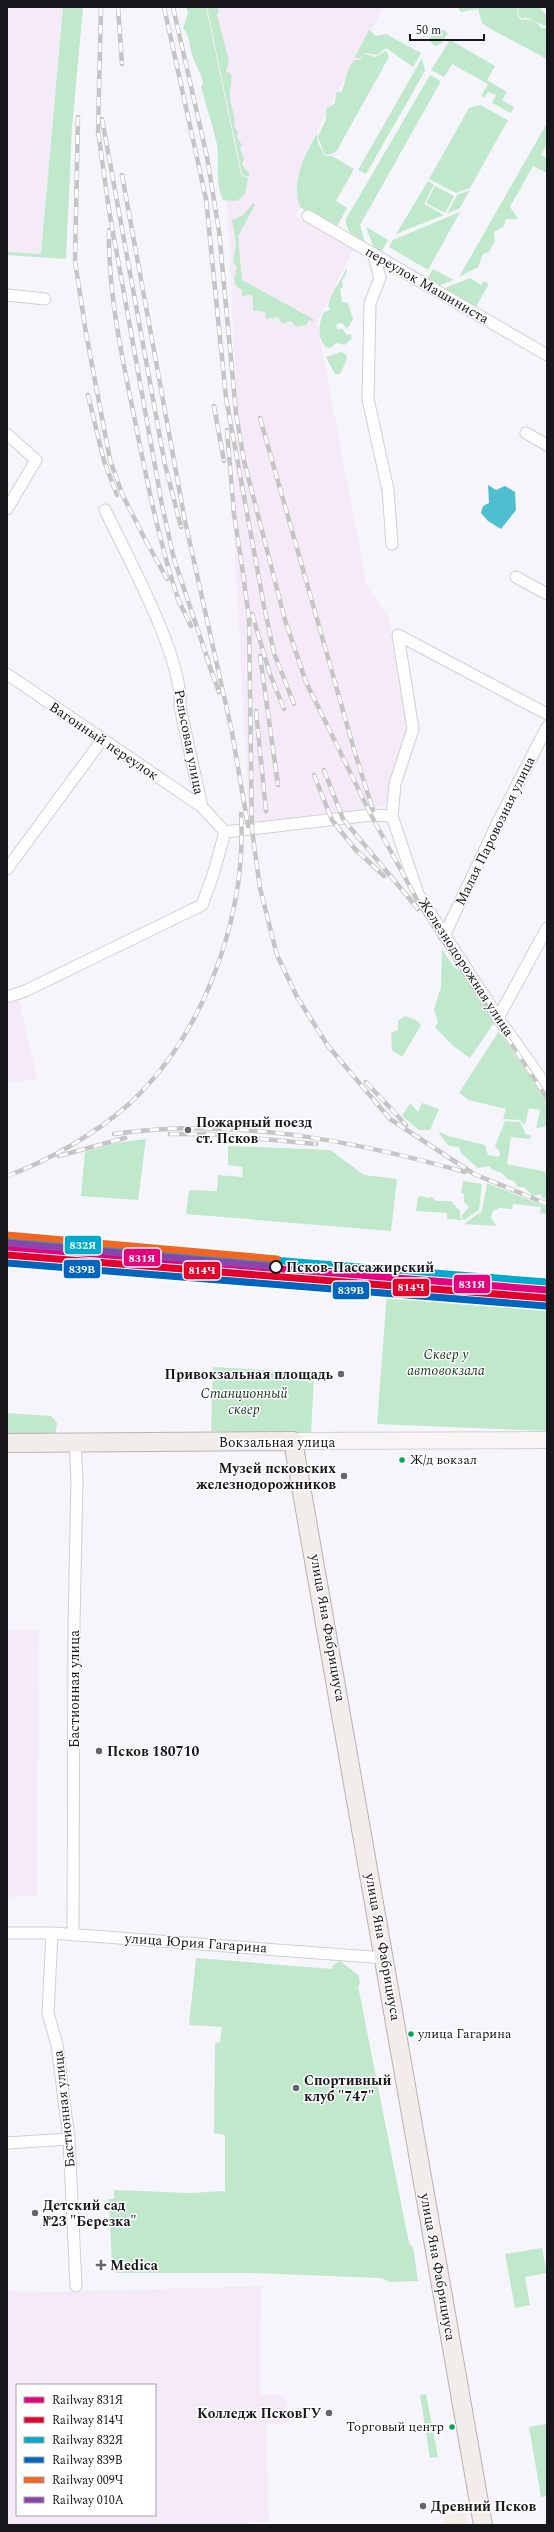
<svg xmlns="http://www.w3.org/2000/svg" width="554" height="2532" font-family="Spectral,serif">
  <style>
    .commercial { fill: #f5eee6 }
    .industrial { fill: #f5ebf8; fill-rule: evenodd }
    .green { fill: #c0e8cb }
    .water { fill: #4ebed1 }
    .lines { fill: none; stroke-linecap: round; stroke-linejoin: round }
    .minor-casing { stroke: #d0d0d4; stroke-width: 13 }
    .secondary-casing { stroke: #d0d0d4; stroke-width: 18 }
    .primary-casing { stroke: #bab2ae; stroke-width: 20 }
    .minor { stroke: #fefefe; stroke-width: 11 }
    .secondary { stroke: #f8f6f5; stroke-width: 16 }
    .primary { stroke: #f2edeb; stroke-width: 18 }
    .rail-casing { stroke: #c5c5c5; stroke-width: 4.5 }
    .rail { stroke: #fff; stroke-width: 3; stroke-dasharray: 9; stroke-linecap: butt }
    .rail-1-casing { stroke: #fff; stroke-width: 10 }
    .rail-2-casing { stroke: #fff; stroke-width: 10 }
    .rail-3-casing { stroke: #fff; stroke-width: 10 }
    .rail-4-casing { stroke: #fff; stroke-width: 10 }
    .rail-5-casing { stroke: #fff; stroke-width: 10 }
    .rail-6-casing { stroke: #fff; stroke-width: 10 }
    .rail-1 { stroke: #e5007d; stroke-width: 7 }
    .rail-2 { stroke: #e4002b; stroke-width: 7 }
    .rail-3 { stroke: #00a9ce; stroke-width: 7 }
    .rail-4 { stroke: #0065bd; stroke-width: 7 }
    .rail-5 { stroke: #f26522; stroke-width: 7 }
    .rail-6 { stroke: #8e44ad; stroke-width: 7 }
    .poi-dot { fill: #656469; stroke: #fff; stroke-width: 1.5 }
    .stop-dot { fill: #fff; stroke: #17161a; stroke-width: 2 }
    .bus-dot { fill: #00a651; stroke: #fff; stroke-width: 1.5 }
    .labels { text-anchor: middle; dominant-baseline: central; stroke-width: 3; stroke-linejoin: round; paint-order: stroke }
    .bus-label { font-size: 13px; fill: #17161a; stroke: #fff; text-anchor: start }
    .street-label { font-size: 14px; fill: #17161a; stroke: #fff }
    .poi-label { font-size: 14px; font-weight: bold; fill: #17161a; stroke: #fff; text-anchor: start }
    .stop-label { font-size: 14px; font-weight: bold; fill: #17161a; stroke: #fff; text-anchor: start }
    .park-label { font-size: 14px; font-style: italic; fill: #16361e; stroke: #fff }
    .line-badge { stroke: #fff; stroke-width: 1.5 }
    .badge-label { font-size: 11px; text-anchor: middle; font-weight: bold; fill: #fff }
  </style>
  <rect width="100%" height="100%" fill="#f6f5fb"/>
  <path class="commercial" d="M 466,2513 L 468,2525 L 445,2524 L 443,2515 Z"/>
  <path class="industrial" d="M 7,7 L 63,7 L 41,254 L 7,252 Z
    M 191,7 L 384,7 L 304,154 L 301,205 L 295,216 L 354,248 L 317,323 L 367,586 L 389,619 L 410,736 L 389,788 L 388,804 L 327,821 L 249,821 L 234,530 L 237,410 L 226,179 Z
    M 19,1000 L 37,1078 L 18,1083 L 7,1082 L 7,1004 Z
    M 7,1630 L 39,1630 L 37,1896 L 7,1897 Z
    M 261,2286 L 260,2395 L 284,2395 L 292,2423 L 266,2424 L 269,2522 L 251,2522 L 251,2525 L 7,2525 L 7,2291 L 58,2292 ZM 17,2385 L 155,2385 L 155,2515 L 17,2515 Z"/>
  <path class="green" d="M 63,7 L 83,7 L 72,128 L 66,259 L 7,255 L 7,252 L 41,254 Z
    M 186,7 L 206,7 L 241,175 L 248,178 L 245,194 L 237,201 L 223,200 C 214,179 220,165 217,145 C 213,125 206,107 201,86 L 203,84 C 202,73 197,68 193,58 C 189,46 191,38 183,28 L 188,13 Z
    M 207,7 L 217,7 L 219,11 L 217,15 L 229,61 L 226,71 L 231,74 C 233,81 229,89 230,96 C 230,107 237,116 234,126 L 238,131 L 237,137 L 242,145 L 240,149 L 244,158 L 242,165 L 249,173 L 249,177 L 242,174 Z
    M 458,7 L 502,7 L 505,9 L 506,7 L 518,7 L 517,14 L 521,20 C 530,18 537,21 541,28 L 547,28 L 547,59 L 489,28 L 482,23 L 478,9 L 461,12 Z
    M 519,7 L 539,7 L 547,16 L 547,27 L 526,17 L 522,19 L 518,14 Z
    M 436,26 L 448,33 L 441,44 L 435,46 L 429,40 Z
    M 369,30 L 376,36 L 386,34 L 421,53 L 413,67 L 386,48 L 377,55 L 366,53 L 359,59 L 355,57 Z
    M 450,40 L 495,66 L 487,80 L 507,92 L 502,100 L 514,107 L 511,113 L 492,103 L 496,95 L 488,92 L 484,98 L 481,96 L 488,84 L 452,64 L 444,77 L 431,70 Z
    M 386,50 L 389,57 L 336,152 L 327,155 L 324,153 L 318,137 L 326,119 L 326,109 L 335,103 L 336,93 L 342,91 C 346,80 346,70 354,60 L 360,60 L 365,54 L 376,57 Z
    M 422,58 L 425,71 L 366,174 L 358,170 Z
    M 430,75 L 441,81 L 360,225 L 365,243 C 354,236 346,233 346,219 Z
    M 480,105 L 508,120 L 470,188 L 456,193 L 429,179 L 469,108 Z
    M 547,123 L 547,144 L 541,155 L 547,158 L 547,173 L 533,166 L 510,207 L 518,219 L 506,219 L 504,226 L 494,232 L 495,241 L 489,252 L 483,254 L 478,267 L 459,277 Z
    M 317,133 L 318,143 L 325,156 L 332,156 L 354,169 L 336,201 L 347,208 L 336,228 L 300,207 C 291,181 304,156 317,133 Z
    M 428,181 L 434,185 L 424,204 L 444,215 L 396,234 Z
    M 435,186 L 454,196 L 445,213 L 426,203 Z
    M 470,190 L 460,208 L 447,214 L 457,195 Z
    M 253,203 L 255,205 L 238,236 L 242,280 L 313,319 L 313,322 L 309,320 L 306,325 L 296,327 L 291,321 L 282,324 L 278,317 L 266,319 L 265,312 L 253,310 L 253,298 L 251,295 L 242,296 L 242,290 L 236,286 L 234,279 L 237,267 L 233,262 L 236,243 L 232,220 L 243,215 Z
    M 460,212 L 428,270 L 389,247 L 393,240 Z
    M 366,227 L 388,240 L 380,254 L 375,251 Z
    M 346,268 L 347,272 L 342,281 L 343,287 L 340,289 L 342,302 L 348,303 L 353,319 L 347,329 L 342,323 L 336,324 L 337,329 L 342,329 L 347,335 L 351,334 L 352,338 L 345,345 L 336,343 L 330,348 L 326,347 C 316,337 319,322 324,312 L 330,310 L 328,306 C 330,292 343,280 346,268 Z
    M 433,269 L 454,280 L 435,287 L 426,281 Z
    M 470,278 L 481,285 L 484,281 L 489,284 L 474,310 L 440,290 Z
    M 341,352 L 346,354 L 347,359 L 340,374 L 335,374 L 326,357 Z
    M 442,949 L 453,966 L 460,971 L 494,1023 L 470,1058 L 452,1045 L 435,1027 L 438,1022 L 434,1009 L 441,987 Z
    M 405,1016 L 416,1020 L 421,1025 L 402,1057 L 392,1050 L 391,1033 L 398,1030 L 398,1021 Z
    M 499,1031 L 547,1101 L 547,1123 L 545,1127 L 536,1128 L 540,1110 L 529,1108 L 525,1125 L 519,1120 L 503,1119 L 506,1109 L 469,1100 L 459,1093 Z
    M 410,1103 L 418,1112 L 422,1103 L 439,1109 L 430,1130 L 419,1130 L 402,1116 Z
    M 505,1121 L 520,1122 L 526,1134 L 531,1136 L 530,1139 L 511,1137 L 507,1164 L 547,1172 L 547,1200 L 542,1198 L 541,1194 L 533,1196 L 524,1187 L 518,1187 L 514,1181 L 507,1179 L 502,1173 L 491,1169 L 490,1166 L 478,1168 L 461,1153 L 459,1147 L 449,1146 L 439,1134 L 440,1132 L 448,1136 L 485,1145 L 488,1155 L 499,1157 L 500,1152 L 495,1146 Z
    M 146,1139 L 138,1200 L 81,1196 L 85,1152 L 116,1143 Z
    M 228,1146 L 330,1150 L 364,1175 L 397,1179 L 391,1231 L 186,1214 L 189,1190 L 217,1191 L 218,1175 L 242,1177 L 243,1167 L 228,1165 Z
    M 463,1181 L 482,1184 L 479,1210 L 464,1220 L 461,1216 L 469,1207 L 464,1202 L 464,1194 L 461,1193 Z
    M 487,1183 L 547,1207 L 547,1214 L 540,1213 L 541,1207 L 513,1204 L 512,1209 L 499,1208 L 493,1211 L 491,1217 L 496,1226 L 464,1224 L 482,1211 Z
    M 421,1196 L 428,1198 L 432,1197 L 436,1201 L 451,1201 L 460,1211 L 460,1217 L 463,1220 L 447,1219 L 447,1213 L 416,1211 L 418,1197 Z
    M 387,1292 L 547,1307 L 547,1431 L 377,1424 Z
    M 213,1367 L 314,1373 L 311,1435 L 211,1431 Z
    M 7,1413 L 51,1416 L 57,1423 L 55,1435 L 7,1436 Z
    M 196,1958 L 332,1969 L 333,1965 L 340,1961 L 359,1976 L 360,1984 L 358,1986 L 409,2243 L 413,2248 L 418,2281 L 390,2282 L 381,2278 L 252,2273 L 117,2273 L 112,2269 L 109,2199 L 114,2199 L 114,2190 L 190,2193 L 225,2191 L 225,2135 L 214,2133 L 215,2043 L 220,2042 L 222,2027 L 189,2025 Z
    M 542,2248 L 547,2273 L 525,2277 L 530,2305 L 515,2308 L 505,2254 Z
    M 426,2394 L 438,2457 L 430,2458 L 420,2395 Z
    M 546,2424 L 547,2496 L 541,2497 L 529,2427 Z"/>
  <path class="water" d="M 488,485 L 496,490 L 505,486 L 515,492 L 516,510 L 501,529 L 488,521 L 481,513 L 483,506 L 489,503 Z"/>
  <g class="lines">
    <g class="minor-casing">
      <path id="minor" d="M 308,216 L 547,355
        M 373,253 L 380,278 L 370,303 L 368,399 L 388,490 L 392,544
        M 7,295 L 45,299
        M 526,433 L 547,445
        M 7,434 L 36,460 L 7,509
        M 516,577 L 547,594
        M 398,635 L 547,714
        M 7,674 L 202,807
        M 392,816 L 395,784 L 413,729 L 398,635
        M 225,832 L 371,815 L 392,816 L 418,894 L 503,1025 L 547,1087
        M 7,869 L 102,740
        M 444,936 L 498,822 L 547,727
        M 7,997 L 25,991 L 202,905 L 213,875 L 225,832 L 202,807 L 180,707 C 184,659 127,556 105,510
        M 498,1018 L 547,928
        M 7,1933 L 52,1933 L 385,1958
        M 52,1933 L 48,2013 L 57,2045 L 69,2139 L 76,2286
        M 73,1935 L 74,1625 L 77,1479 L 75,1443
        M 7,2143 L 69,2139"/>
    </g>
    <g class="secondary-casing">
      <path id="secondary" d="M 293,1441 L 547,1440"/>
    </g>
    <g class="primary-casing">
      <path id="primary" d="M 7,1443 L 293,1441 L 483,2525"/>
    </g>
    <use href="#minor" class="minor"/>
    <use href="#secondary" class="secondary"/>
    <use href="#primary" class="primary"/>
    <g class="rail-casing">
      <path id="rail" d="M 101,7 L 98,131 L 109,210 L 162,505 L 174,559 L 208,660
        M 118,7 L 122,64
        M 164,7 L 206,199 L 226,398 L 264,606 L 274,653 L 294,704
        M 173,7 L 207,157 L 219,231 L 236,413 L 244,461 L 285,620 L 306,682 L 371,815 L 420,905 L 547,1098
        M 78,117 L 75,261 L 86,333 L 110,460 L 123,496 L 148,545
        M 102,119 L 165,465 L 181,527
        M 122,175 L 185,521 L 232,732 L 248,826
        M 109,230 C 108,291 121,352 133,411 C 146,476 158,539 179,602
        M 88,395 L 104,461 L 117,495
        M 214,406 L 224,461
        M 260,418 L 355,753 L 373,810
        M 227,430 L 234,514 L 244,579
        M 146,541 L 167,579
        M 243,573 L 249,619 L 252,830 L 260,888 L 277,955 L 297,997 L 328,1046 L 390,1119 L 474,1174 L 547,1204
        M 177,597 L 191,626
        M 252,614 L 270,674 L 284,709
        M 206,656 L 219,692
        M 260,656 L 278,785
        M 256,711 L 266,811
        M 324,770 L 343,819 L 418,909
        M 314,775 L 332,820 L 355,849 L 384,876
        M 366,1082 L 406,1125
        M 114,1134 C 231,1117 351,1140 465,1172
        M 170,1134 L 209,1134 L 316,1144
        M 59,1156 L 125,1138
        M 7,1176 C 48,1161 97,1133 129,1104 C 204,1035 247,915 241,814
        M 277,1259 L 547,1281"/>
    </g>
    <use href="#rail" class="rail"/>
    <g class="rail-1-casing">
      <path id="rail-1" d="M 7,1247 L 547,1290"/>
    </g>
    <g class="rail-2-casing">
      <path id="rail-2" d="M 7,1255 L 546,1298"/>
    </g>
    <g class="rail-3-casing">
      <path id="rail-3" d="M 8,1239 L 547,1282"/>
    </g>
    <g class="rail-4-casing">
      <path id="rail-4" d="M 7,1263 L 546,1306"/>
    </g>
    <g class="rail-5-casing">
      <path id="rail-5" d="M 7,1235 L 277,1259"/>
    </g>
    <g class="rail-6-casing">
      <path id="rail-6" d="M 7,1243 L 276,1267"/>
    </g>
    <use href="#rail-1" class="rail-1"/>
    <use href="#rail-2" class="rail-2"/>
    <use href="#rail-3" class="rail-3"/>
    <use href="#rail-4" class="rail-4"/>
    <use href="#rail-5" class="rail-5"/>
    <use href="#rail-6" class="rail-6"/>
  </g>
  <g class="poi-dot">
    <circle cx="188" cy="1130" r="4"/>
    <circle cx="341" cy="1374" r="4"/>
    <circle cx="344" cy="1476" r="4"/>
    <circle cx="99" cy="1751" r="4"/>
    <circle cx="296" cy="2088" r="4"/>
    <circle cx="35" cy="2213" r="4"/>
    <path d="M99 2259h4v4h4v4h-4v4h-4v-4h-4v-4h4z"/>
    <circle cx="329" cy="2413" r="4"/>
    <circle cx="423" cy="2506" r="4"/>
  </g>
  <circle class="stop-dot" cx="276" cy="1267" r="6"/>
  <g class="bus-dot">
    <circle cx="402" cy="1460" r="3.5"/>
    <circle cx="411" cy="2034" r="3.5"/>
    <circle cx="452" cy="2427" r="3.5"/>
  </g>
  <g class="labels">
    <g class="bus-label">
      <text x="410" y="1460">Ж/д вокзал</text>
      <text x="418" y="2034">улица Гагарина</text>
      <text x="444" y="2427" text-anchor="end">Торговый центр</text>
    </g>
    <g class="street-label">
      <text transform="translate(427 285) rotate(30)">переулок Машиниста</text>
      <text transform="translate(104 741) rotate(34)">Вагонный переулок</text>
      <text transform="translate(189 742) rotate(79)">Рельсовая улица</text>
      <text transform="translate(495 831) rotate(-64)">Малая Паровозная улица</text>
      <text transform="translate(466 967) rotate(57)">Железнодорожная улица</text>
      <text x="277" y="1442">Вокзальная улица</text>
      <text transform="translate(328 1628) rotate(80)">улица Яна Фабрициуса</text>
      <text transform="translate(74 1689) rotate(-90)">Бастионная улица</text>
      <text transform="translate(196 1943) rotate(4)">улица Юрия Гагарина</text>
      <text transform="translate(383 1947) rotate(80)">улица Яна Фабрициуса</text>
      <text transform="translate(64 2109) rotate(-96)">Бастионная улица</text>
      <text transform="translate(438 2267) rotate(80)">улица Яна Фабрициуса</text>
    </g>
    <g class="poi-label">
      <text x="196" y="1122">Пожарный поезд<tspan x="196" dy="16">ст. Псков</tspan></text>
      <text x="333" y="1374" text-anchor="end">Привокзальная площадь</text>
      <text x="336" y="1468" text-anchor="end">Музей псковских<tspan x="336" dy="16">железнодорожников</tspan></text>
      <text x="107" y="1751">Псков 180710</text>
      <text x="304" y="2080">Спортивный<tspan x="304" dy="16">клуб "747"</tspan></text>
      <text x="43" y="2205">Детский сад<tspan x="43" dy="16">№23 "Березка"</tspan></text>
      <text x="110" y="2265">Medica</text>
      <text x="321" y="2413" text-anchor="end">Колледж ПсковГУ</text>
      <text x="431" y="2506">Древний Псков</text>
    </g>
    <g class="stop-label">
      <text x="286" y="1267">Псков-Пассажирский</text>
    </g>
    <g class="park-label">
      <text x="446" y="1354">Сквер у<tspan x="446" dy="16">автовокзала</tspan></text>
      <text x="244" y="1393">Станционный<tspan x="244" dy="16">сквер</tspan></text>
    </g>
  </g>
  <g class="line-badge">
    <rect x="64" y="1235" width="38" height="20" rx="4" fill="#00a9ce"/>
    <rect x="123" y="1248" width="38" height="19" rx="4" fill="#e5007d"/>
    <rect x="63" y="1259" width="38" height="20" rx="4" fill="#0065bd"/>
    <rect x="183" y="1261" width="38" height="19" rx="4" fill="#e4002b"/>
    <rect x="453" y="1274" width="38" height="20" rx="4" fill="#e5007d"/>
    <rect x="392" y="1278" width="38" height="19" rx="4" fill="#e4002b"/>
    <rect x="332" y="1281" width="38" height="19" rx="4" fill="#0065bd"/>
  </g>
  <g class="badge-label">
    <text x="83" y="1249">832Я</text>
    <text x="142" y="1262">831Я</text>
    <text x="82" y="1273">839В</text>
    <text x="202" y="1274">814Ч</text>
    <text x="472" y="1288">831Я</text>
    <text x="411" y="1291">814Ч</text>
    <text x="351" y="1294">839В</text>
  </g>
  <rect width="554" height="2532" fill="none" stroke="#17161a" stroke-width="16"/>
  <rect x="16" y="2384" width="140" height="132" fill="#ffffff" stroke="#a2a2a3"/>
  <rect x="24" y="2397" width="20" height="6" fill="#e5007d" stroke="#a2a2a3"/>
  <text x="52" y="2404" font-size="12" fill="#17161a">Railway 831Я</text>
  <rect x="24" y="2417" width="20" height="6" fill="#e4002b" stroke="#a2a2a3"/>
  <text x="52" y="2424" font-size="12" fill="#17161a">Railway 814Ч</text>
  <rect x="24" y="2437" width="20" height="6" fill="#00a9ce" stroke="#a2a2a3"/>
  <text x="52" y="2444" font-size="12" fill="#17161a">Railway 832Я</text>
  <rect x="24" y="2457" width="20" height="6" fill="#0065bd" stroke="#a2a2a3"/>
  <text x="52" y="2464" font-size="12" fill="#17161a">Railway 839В</text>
  <rect x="24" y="2477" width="20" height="6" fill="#f26522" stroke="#a2a2a3"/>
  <text x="52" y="2484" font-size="12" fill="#17161a">Railway 009Ч</text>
  <rect x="24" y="2497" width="20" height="6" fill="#8e44ad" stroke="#a2a2a3"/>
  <text x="52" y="2504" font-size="12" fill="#17161a">Railway 010А</text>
  <path d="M410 34v6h74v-6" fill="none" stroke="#17161a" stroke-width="2"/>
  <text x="416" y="34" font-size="12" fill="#17161a" stroke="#ffffff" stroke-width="3" paint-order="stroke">50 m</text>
</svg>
